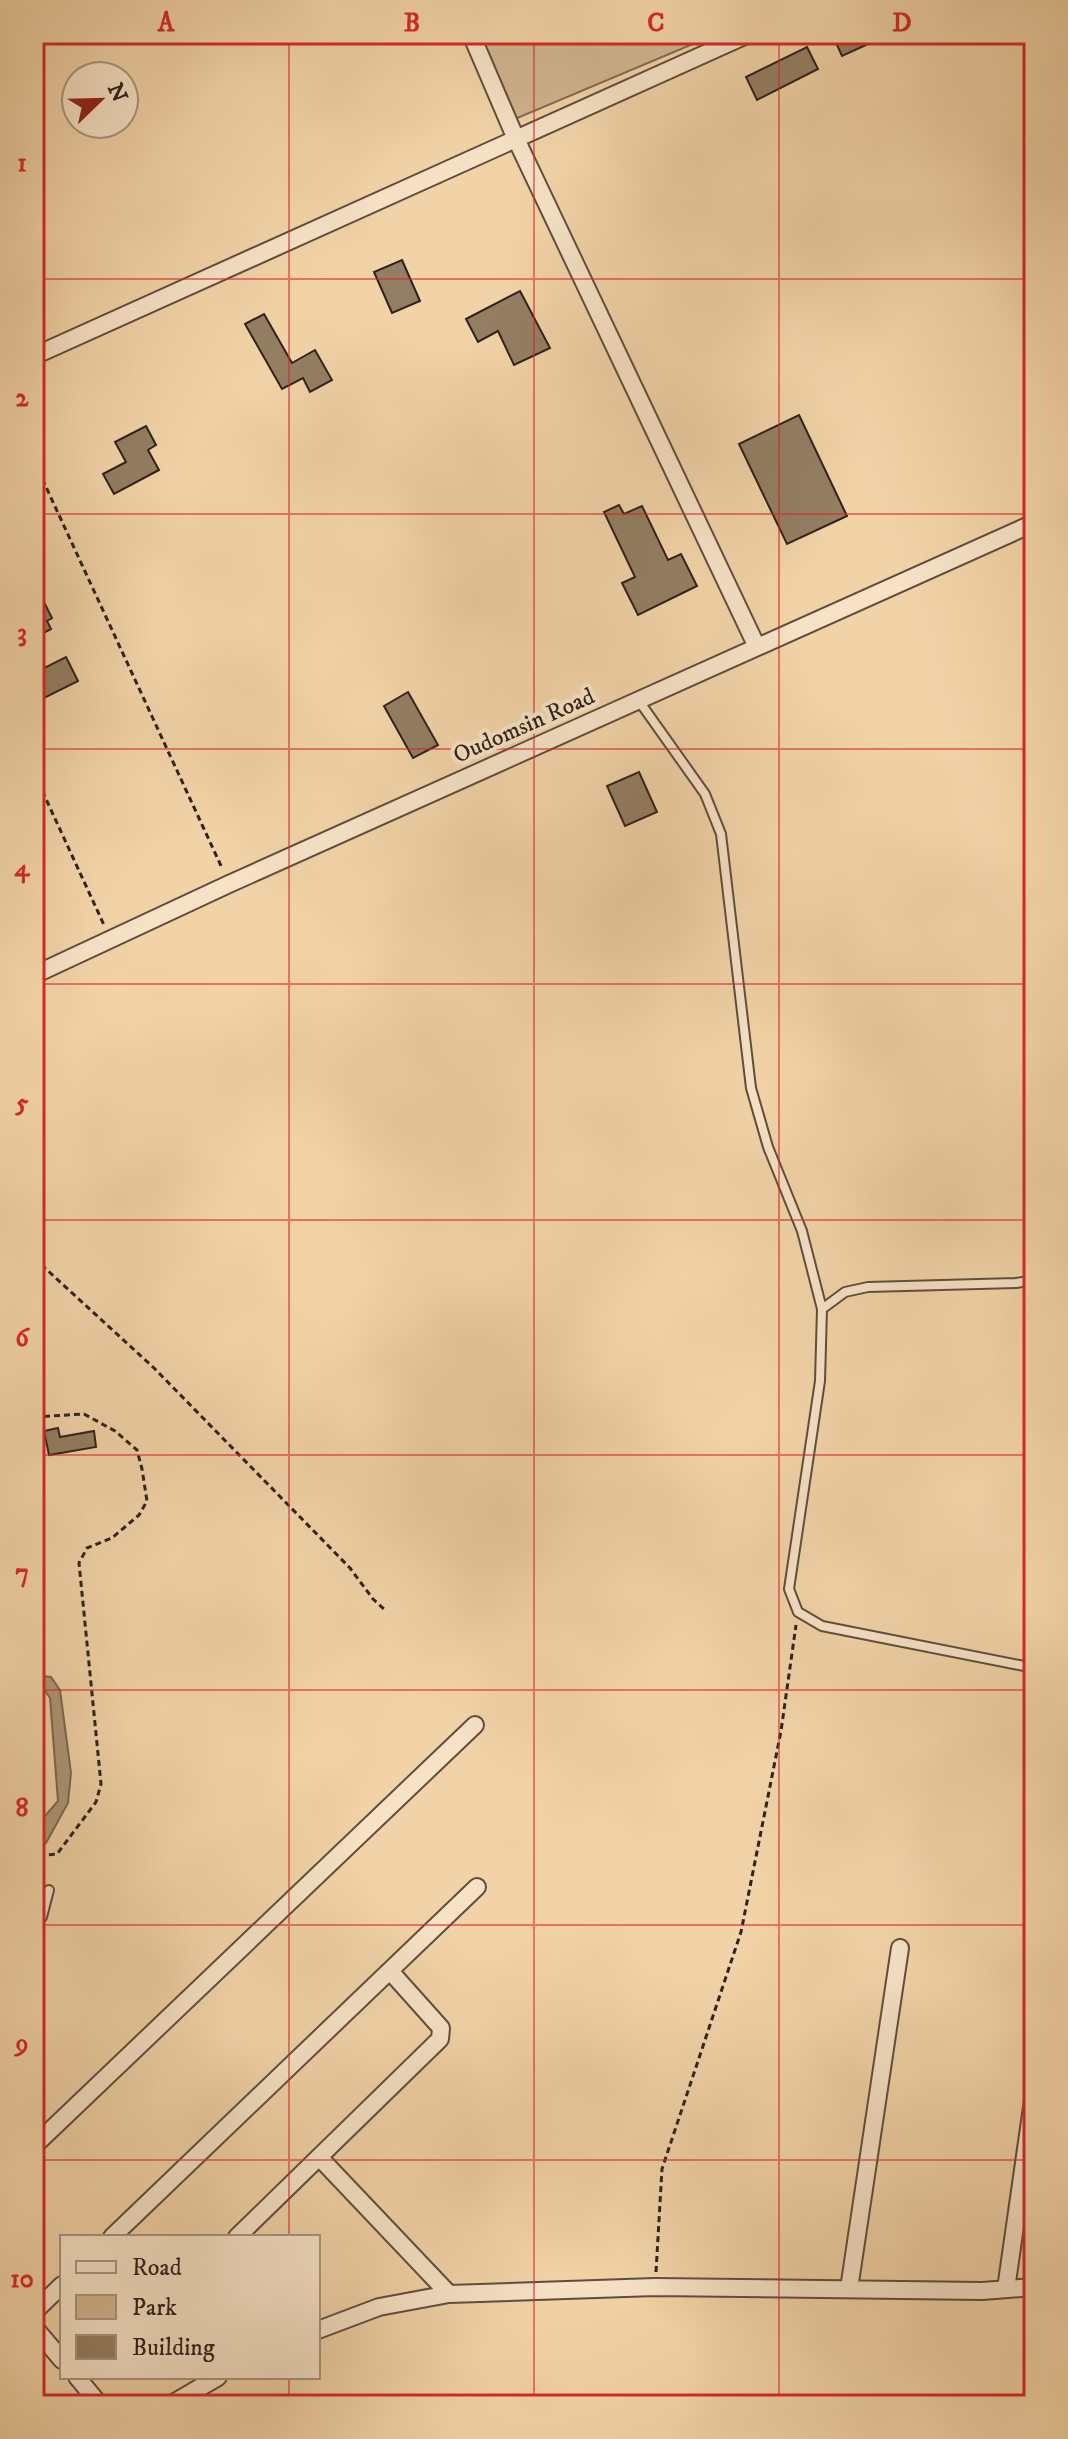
<svg xmlns="http://www.w3.org/2000/svg" width="1068" height="2439" font-family="'IM FELL DW Pica',serif">
  <style>
    .green { fill: #d1b590; stroke: #806c54; stroke-width: 2 }
    .water { fill: #af9777; stroke: #7b6851; stroke-width: 2 }
    .building { fill: #947e63; stroke: #2e2219; stroke-width: 2 }
    .lines { fill: none; stroke-linecap: round; stroke-linejoin: round }
    .service-casing { stroke: #5f4e3d; stroke-width: 12 }
    .minor-casing { stroke: #5f4e3d; stroke-width: 20 }
    .tertiary-casing { stroke: #5f4e3d; stroke-width: 24 }
    .path { stroke: #2e2219; stroke-width: 3; stroke-dasharray: 6 4; stroke-linecap: butt }
    .service { stroke: #f7e2c6; stroke-width: 8 }
    .minor { stroke: #f7e2c6; stroke-width: 16 }
    .tertiary { stroke: #f7e2c6; stroke-width: 20 }
    .grid { fill: none; stroke: #d62828; stroke-width: 2; stroke-opacity: 0.55 }
    .labels { text-anchor: middle; dominant-baseline: central; stroke-width: 8; stroke-linejoin: round; paint-order: stroke }
    .street-label { font-size: 24px; fill: #2e2219; stroke: #f7e2c6 }
    .neatline { fill: none; stroke: #d62828; stroke-width: 3 }
    .grid-label { font-size: 26px; text-anchor: middle; font-weight: bold; fill: #d62828 }
  </style>
  <rect width="100%" height="100%" fill="#f2d3a8"/>
  <filter id="stains"><feTurbulence type="fractalNoise" baseFrequency=".0025" numOctaves="4"/><feColorMatrix values="0 0 0 0 .2 0 0 0 0 .09 0 0 0 0 .02 0 0 0 .5 -.17"/></filter>
  <radialGradient id="worn" r=".72"><stop offset=".6" stop-color="#630" stop-opacity="0"/><stop offset="1" stop-color="#630" stop-opacity=".3"/></radialGradient>
  <path class="green" d="M 479,34 L 688,34 L 693,44 L 515,119 Z"/>
  <path class="water" d="M 34,1675 L 51,1677 L 60,1690 L 71,1773 L 68,1803 L 46,1843 L 34,1847 L 34,1824 L 40,1822 L 58,1801 L 50,1698 L 43,1688 L 34,1686 Z"/>
  <path class="building" d="M 832,34 L 890,34 L 842,56 Z
    M 807,47 L 818,69 L 757,100 L 746,77 Z
    M 402,260 L 420,301 L 392,313 L 374,272 Z
    M 520,291 L 550,348 L 514,365 L 498,331 L 478,342 L 466,319 Z
    M 264,314 L 292,363 L 315,350 L 332,380 L 310,392 L 303,378 L 282,389 L 245,324 Z
    M 799,415 L 847,516 L 787,544 L 739,444 Z
    M 146,426 L 156,445 L 148,450 L 159,470 L 114,494 L 103,474 L 126,462 L 115,442 Z
    M 619,505 L 624,514 L 642,506 L 668,560 L 681,554 L 697,586 L 638,615 L 622,583 L 635,577 L 604,512 Z
    M 34,582 L 52,618 L 47,621 L 51,629 L 34,638 Z
    M 66,657 L 78,681 L 34,703 L 34,673 Z
    M 408,692 L 438,745 L 413,758 L 384,706 Z
    M 639,772 L 657,812 L 625,826 L 607,786 Z
    M 58,1428 L 60,1437 L 94,1431 L 96,1447 L 49,1455 L 44,1431 Z"/>
  <g class="lines">
    <g class="service-casing">
      <path id="service" d="M 639,701 L 705,794 L 721,834 L 751,1088 L 768,1147 L 802,1231 L 822,1309 L 820,1381 L 789,1589 L 798,1612 L 822,1626 L 1034,1668
        M 822,1309 L 845,1292 L 868,1287 L 1016,1283 L 1034,1280
        M 34,1925 L 42,1917 L 49,1890"/>
    </g>
    <g class="minor-casing">
      <path id="minor" d="M 471,34 L 516,139 L 757,647
        M 34,356 L 749,34
        M 34,975 L 229,884 L 1034,523
        M 34,2146 L 475,1725
        M 319,2157 L 449,2294
        M 112,2237 L 477,1887
        M 237,2237 L 440,2039 L 441,2028 L 390,1971
        M 849,2289 L 900,1948
        M 1006,2289 L 1034,2093
        M 34,2312 L 62,2285
        M 34,2327 L 62,2360
        M 318,2330 L 379,2307 L 449,2294 L 655,2287 L 982,2291 L 1034,2287
        M 77,2377 L 100,2405
        M 170,2405 L 218,2377"/>
    </g>
    <g class="tertiary-casing">
      <path id="tertiary" d="M 1032,34 L 1034,38"/>
    </g>
    <path class="path" d="M 34,461 L 222,868
      M 34,773 L 104,925
      M 34,1258 L 154,1368 L 350,1568 L 373,1599 L 384,1609
      M 34,1417 L 84,1414 L 115,1431 L 137,1450 L 142,1469 L 147,1501 L 139,1515 L 112,1538 L 87,1548 L 79,1563 L 101,1784 L 96,1802 L 57,1854 L 34,1856
      M 656,2272 L 662,2169 L 741,1932 L 781,1731 L 796,1625"/>
    <use href="#service" class="service"/>
    <use href="#minor" class="minor"/>
    <use href="#tertiary" class="tertiary"/>
  </g>
  <path class="grid" d="M 289,34 L 289,2237M 534,34 L 534,2405M 779,34 L 779,2405M 34,279 L 1034,279M 34,514 L 1034,514M 34,749 L 1034,749M 34,984 L 1034,984M 34,1220 L 1034,1220M 34,1455 L 1034,1455M 34,1690 L 1034,1690M 34,1925 L 1034,1925M 34,2160 L 1034,2160M 289,2377 L 289,2405"/>
  <g class="labels">
    <g class="street-label">
      <text transform="translate(524 726) rotate(-24)">Oudomsin Road</text>
    </g>
  </g>
  <rect width="1068" height="2439" fill="none" stroke="#f2d3a8" stroke-width="88"/>
  <rect x="60" y="2235" width="260" height="144" fill="#f7e2c6" stroke="#a79581" stroke-width="2"/>
  <rect x="76" y="2261" width="40" height="12" fill="#f7e2c6" stroke="#a79581" stroke-width="2"/>
  <text x="132" y="2275" font-size="24" fill="#2e2219">Road</text>
  <rect x="76" y="2295" width="40" height="24" fill="#d1b590" stroke="#a79581" stroke-width="2"/>
  <text x="132" y="2315" font-size="24" fill="#2e2219">Park</text>
  <rect x="76" y="2335" width="40" height="24" fill="#947e63" stroke="#a79581" stroke-width="2"/>
  <text x="132" y="2355" font-size="24" fill="#2e2219">Building</text>
  <g transform="translate(100 100) rotate(67)"><circle r="38" fill="#f7e2c6" stroke="#a79581" stroke-width="2"/>
  <path d="M0-6L14 30L0 20L-14 30Z" fill="#8f2418"/>
  <text y="-12" font-size="22" font-weight="bold" text-anchor="middle" fill="#2e2219">N</text>
  </g>
  <rect x="44" y="44" width="980" height="2351" class="neatline"/>
  <g class="grid-label">
    <text x="166" y="31">A</text>
    <text x="412" y="31">B</text>
    <text x="656" y="31">C</text>
    <text x="902" y="31">D</text>
    <text x="22" y="171">1</text>
    <text x="22" y="406">2</text>
    <text x="22" y="641">3</text>
    <text x="22" y="876">4</text>
    <text x="22" y="1111">5</text>
    <text x="22" y="1346">6</text>
    <text x="22" y="1581">7</text>
    <text x="22" y="1816">8</text>
    <text x="22" y="2051">9</text>
    <text x="22" y="2287">10</text>
  </g>
  <rect width="100%" height="100%" filter="url(#stains)"/>
  <rect width="100%" height="100%" fill="url(#worn)"/>
</svg>
